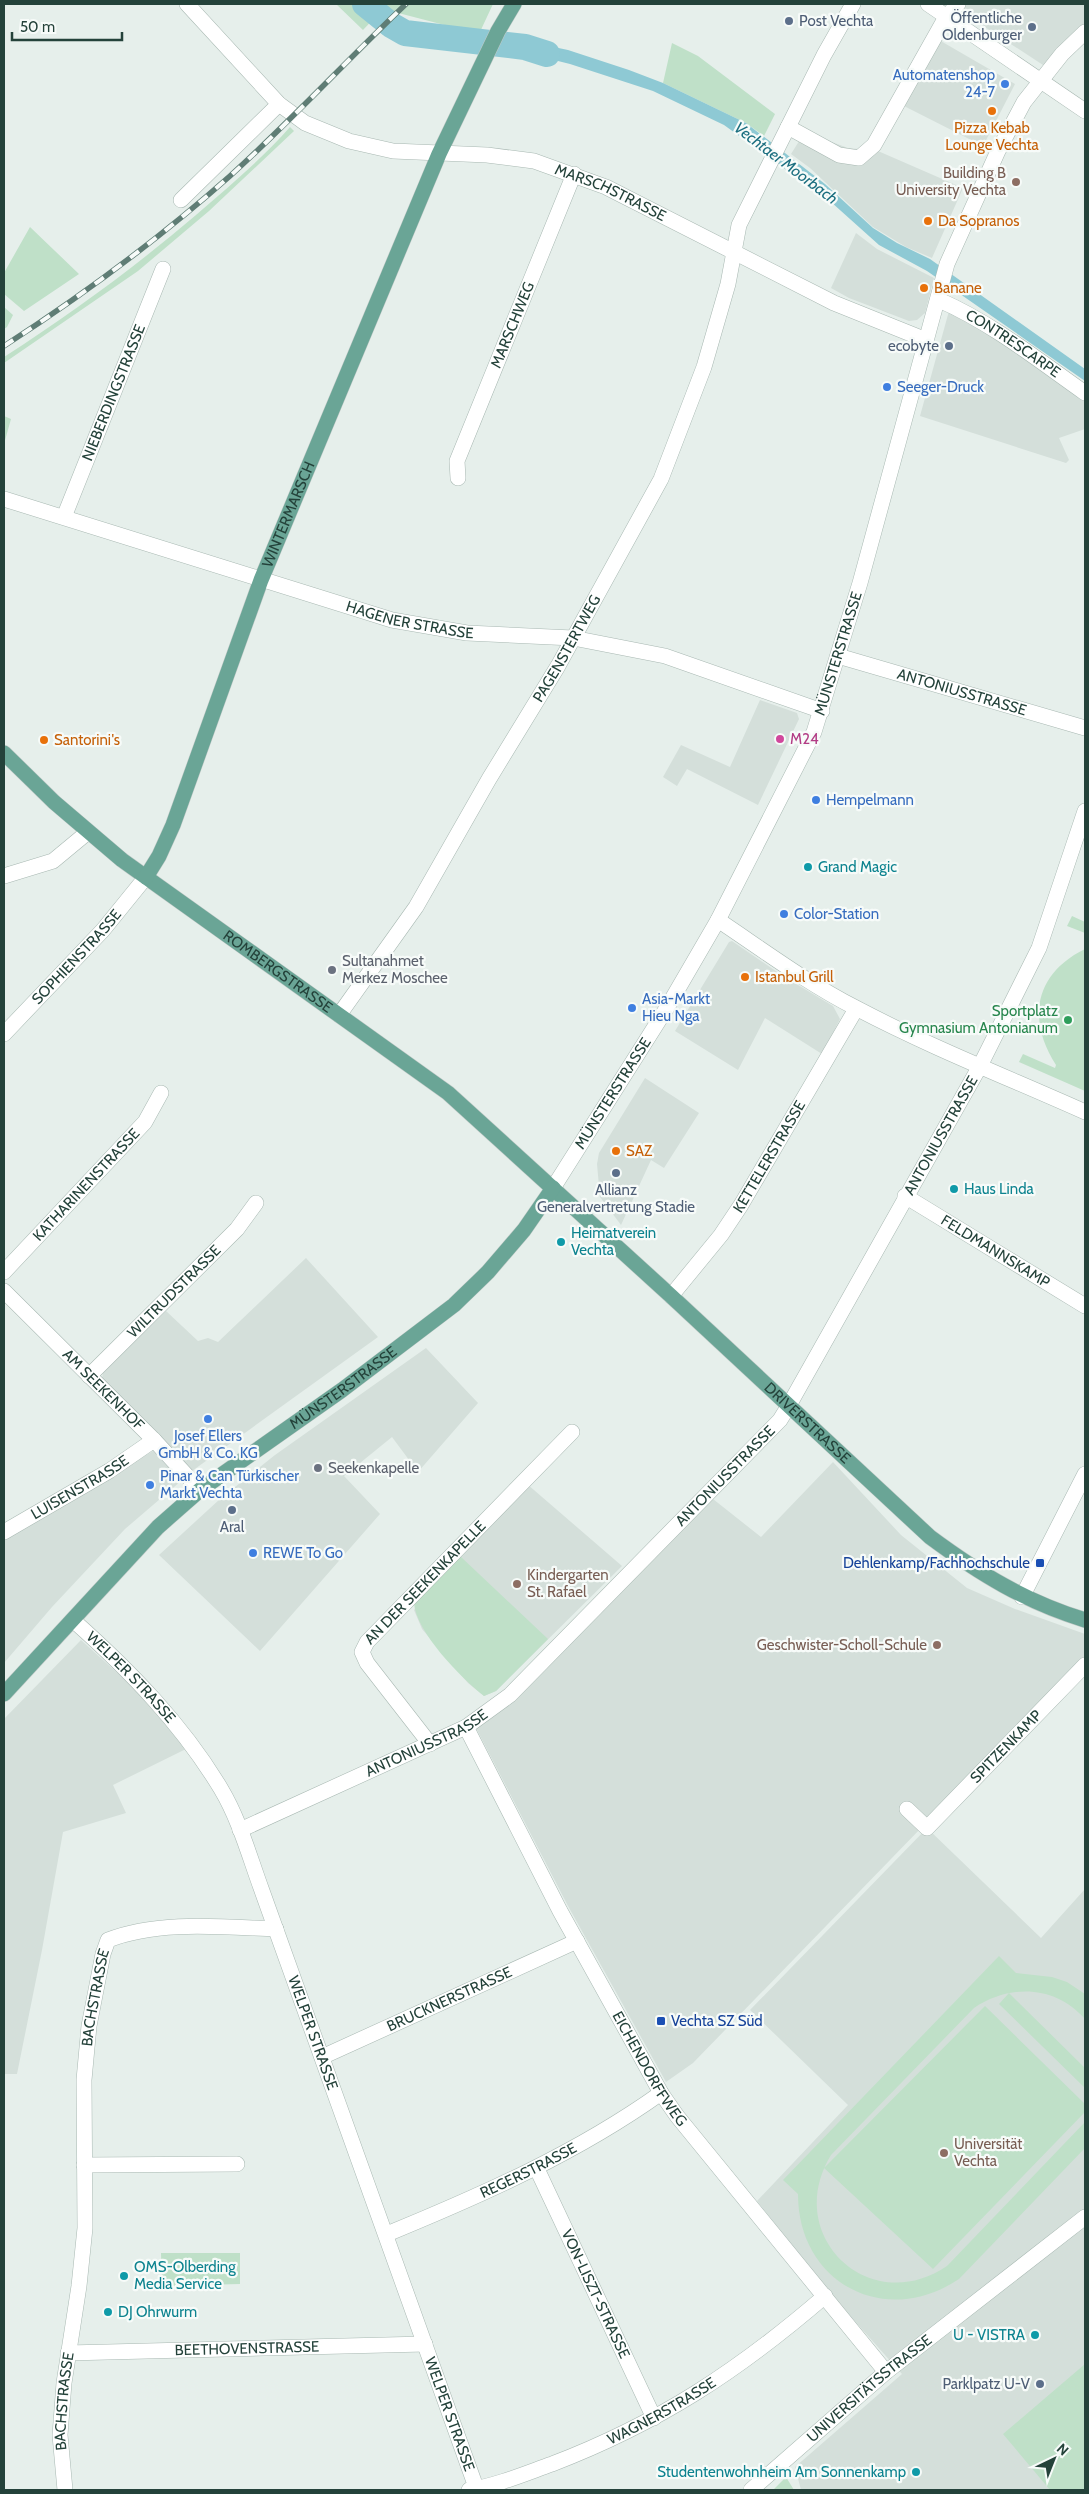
<svg xmlns="http://www.w3.org/2000/svg" width="1089" height="2494" font-family="Cabin,sans-serif">
  <style>
    .built { fill: #d4dfda }
    .green { fill: #bfe0c8 }
    .water { fill: #8ec9d4 }
    .lines { fill: none; stroke-linecap: round; stroke-linejoin: round }
    .river { stroke: #8ec9d4; stroke-width: 26 }
    .minor-casing { stroke: #a8b8b2; stroke-width: 16 }
    .major-casing { stroke: #c2cac8; stroke-width: 16 }
    .minor { stroke: #fff; stroke-width: 15 }
    .major { stroke: #6aa596; stroke-width: 15 }
    .rail-casing { stroke: #5f7d75; stroke-width: 5.5 }
    .rail { stroke: #f7fbf9; stroke-width: 4; stroke-dasharray: 11; stroke-linecap: butt }
    .service-dot { fill: #5c6f8a; stroke: #f7fbf9; stroke-width: 2 }
    .shop-dot { fill: #3f7fe0; stroke: #f7fbf9; stroke-width: 2 }
    .food-dot { fill: #e8710a; stroke: #f7fbf9; stroke-width: 2 }
    .education-dot { fill: #8d6e63; stroke: #f7fbf9; stroke-width: 2 }
    .hotel-dot { fill: #d1479c; stroke: #f7fbf9; stroke-width: 2 }
    .culture-dot { fill: #0f9aa8; stroke: #f7fbf9; stroke-width: 2 }
    .worship-dot { fill: #6b7280; stroke: #f7fbf9; stroke-width: 2 }
    .leisure-dot { fill: #2e9e5b; stroke: #f7fbf9; stroke-width: 2 }
    .transit-dot { fill: #1a4fb4; stroke: #f7fbf9; stroke-width: 2 }
    .labels { text-anchor: middle; dominant-baseline: central; stroke-width: 4.5; stroke-linejoin: round; paint-order: stroke }
    .service-label { font-size: 15px; fill: #4e5e75; stroke: #f7fbf9; text-anchor: end }
    .shop-label { font-size: 15px; fill: #366cbe; stroke: #f7fbf9; text-anchor: start }
    .food-label { font-size: 15px; fill: #c56008; stroke: #f7fbf9; text-anchor: start }
    .education-label { font-size: 15px; fill: #785e54; stroke: #f7fbf9; text-anchor: end }
    .street-label { font-size: 15px; fill: #24423a; stroke: #f7fbf9 }
    .hotel-label { font-size: 15px; fill: #b23c85; stroke: #f7fbf9; text-anchor: start }
    .culture-label { font-size: 15px; fill: #0d838f; stroke: #f7fbf9; text-anchor: start }
    .worship-label { font-size: 15px; fill: #5b616d; stroke: #f7fbf9; text-anchor: start }
    .leisure-label { font-size: 15px; fill: #27864d; stroke: #f7fbf9; text-anchor: end }
    .transit-label { font-size: 15px; fill: #164399; stroke: #f7fbf9; text-anchor: end }
    .water-label { font-size: 16px; font-style: italic; fill: #1c6f80; stroke: #f7fbf9 }
  </style>
  <rect width="100%" height="100%" fill="#e6efeb"/>
  <path class="built" d="M 965,4 L 1085,4 L 1085,23 L 1043,65 L 959,10 Z
    M 939,40 L 1015,84 L 983,146 L 902,105 Z
    M 806,130 L 810,134 L 848,148 L 878,151 L 963,188 L 932,258 L 906,247 L 873,227 L 810,168 L 791,154 Z
    M 856,233 L 877,249 L 934,278 L 925,313 L 917,320 L 909,321 L 849,298 L 831,288 Z
    M 949,311 L 1015,349 L 1085,401 L 1085,429 L 1059,438 L 1069,460 L 1066,463 L 920,416 Z
    M 760,700 L 797,713 L 799,719 L 758,805 L 687,769 L 677,786 L 663,777 L 681,745 L 730,767 Z
    M 732,941 L 783,976 L 833,1006 L 840,1019 L 822,1054 L 765,1018 L 738,1070 L 675,1031 L 729,942 Z
    M 645,1078 L 699,1113 L 664,1168 L 651,1160 L 621,1225 L 600,1197 L 597,1164 L 599,1153 Z
    M 306,1258 L 378,1337 L 192,1471 L 102,1379 L 103,1372 L 166,1311 L 198,1341 L 208,1338 L 218,1342 Z
    M 426,1348 L 478,1403 L 418,1472 L 392,1437 L 344,1476 L 380,1514 L 260,1651 L 159,1555 L 220,1499 L 275,1455 Z
    M 153,1451 L 181,1481 L 125,1529 L 52,1607 L 4,1663 L 4,1539 Z
    M 833,1462 L 901,1535 L 967,1588 L 1015,1609 L 1085,1634 L 1085,1659 L 693,2063 L 666,2082 L 568,1906 L 476,1728 L 514,1700 L 713,1499 L 761,1537 Z
    M 527,1484 L 622,1566 L 496,1691 L 484,1696 L 468,1683 L 422,1629 L 414,1610 Z
    M 81,1640 L 157,1709 L 186,1749 L 113,1785 L 126,1813 L 63,1832 L 42,1950 L 17,2074 L 4,2074 L 4,1719 Z
    M 927,1828 L 1041,1938 L 1085,1889 L 1085,2490 L 801,2490 L 795,2467 L 902,2374 L 835,2299 L 757,2201 L 848,2105 L 750,2010 Z"/>
  <path class="green" d="M 336,4 L 493,4 L 479,34 L 383,9 L 363,30 Z
    M 672,43 L 698,56 L 775,114 L 764,136 L 746,123 L 663,83 Z
    M 290,127 L 294,131 L 209,211 L 138,271 L 4,363 L 4,357 C 71,314 135,267 196,215 C 228,187 262,159 290,127 Z
    M 30,227 L 79,274 L 24,311 L 4,294 L 4,273 Z
    M 4,307 L 13,315 L 7,327 L 4,329 Z
    M 4,416 L 11,419 L 4,444 Z
    M 1072,916 L 1085,922 L 1085,933 L 1067,926 Z
    M 1085,949 L 1085,1091 L 1019,1062 L 1023,1054 L 1055,1068 L 1056,1065 C 1027,1020 1034,974 1085,949 Z
    M 460,1556 L 548,1639 L 496,1691 L 484,1696 C 461,1678 416,1632 414,1603 Z
    M 999,1956 L 1016,1973 L 1052,1977 L 1067,1982 L 1085,1994 L 1085,2019 C 1055,1985 1010,1984 974,2008 L 831,2155 C 782,2235 869,2319 947,2266 L 1085,2122 L 1085,2148 L 959,2279 C 885,2329 798,2283 798,2194 L 783,2180 Z
    M 1009,1993 L 1085,2068 L 1085,2088 L 999,2004 Z
    M 985,2006 L 1085,2104 L 1085,2112 L 933,2269 L 824,2168 Z
    M 161,2253 L 240,2253 L 240,2284 L 162,2286 Z
    M 1085,2364 L 1085,2490 L 1050,2490 L 1003,2434 Z
    M 786,2477 L 794,2490 L 773,2490 Z"/>
  <path class="water" d="M 516,39 L 568,50 L 629,70 L 663,83 L 746,123 L 825,184 L 873,228 L 897,243 L 930,259 L 1085,369 L 1085,381 L 927,271 L 879,245 L 831,202 L 724,125 L 653,91 L 570,64 L 510,49 Z"/>
  <g class="lines">
    <path class="river" d="M 365,4 L 391,25 L 405,33 L 525,47 L 547,54"/>
    <g class="minor-casing">
      <g id="minor">
        <path id="s1" d="M 187,4 L 279,104 L 305,123 L 349,141 L 393,151 L 487,155 L 534,161 L 606,187 L 834,303 L 926,340"/>
        <path d="M 928,4 L 1085,111"/>
        <path d="M 788,127 L 839,155 L 859,158 L 874,145 L 946,17 L 958,4"/>
        <path d="M 181,200 L 279,104"/>
        <path id="s2" d="M 939,300 C 992,323 1038,360 1085,393"/>
        <path id="s3" d="M 458,478 L 457,461 L 574,174"/>
        <path id="s4" d="M 4,499 L 392,620 L 467,633 L 573,638 L 665,656 L 822,711"/>
        <path id="s5" d="M 64,517 L 163,269"/>
        <path id="s6" d="M 838,656 L 1085,728"/>
        <path d="M 4,876 L 53,861 L 88,832"/>
        <path d="M 718,920 C 763,950 807,983 856,1008 C 930,1047 1009,1078 1085,1112"/>
        <path id="s7" d="M 339,1015 L 416,907 L 489,779 L 558,666 L 661,479 L 704,367 L 728,284 L 739,225 L 824,55 L 853,4"/>
        <path id="s8" d="M 4,1034 L 103,930 L 146,877"/>
        <path id="s9" d="M 553,1188 L 668,1006 L 718,920 L 814,732 L 860,583 L 947,264 L 998,151 L 1024,102 L 1062,54 L 1085,32"/>
        <path id="s10" d="M 905,1196 L 1085,1306"/>
        <path id="s11" d="M 4,1272 L 145,1122 L 161,1093"/>
        <path id="s12" d="M 4,1291 L 154,1440 L 200,1490"/>
        <path id="s13" d="M 671,1296 L 721,1235 L 741,1205 L 856,1009"/>
        <path id="s14" d="M 89,1376 L 237,1229 L 256,1203"/>
        <path id="s15" d="M 4,1532 L 109,1471 L 154,1440"/>
        <path d="M 1022,1597 L 1085,1474"/>
        <path id="s16" d="M 74,1621 C 130,1671 182,1724 221,1789 C 239,1819 249,1855 261,1888 L 477,2490"/>
        <path id="s17" d="M 466,1727 L 560,1911 L 661,2093 L 677,2116 L 886,2372"/>
        <path id="s18" d="M 430,1744 L 367,1663 L 362,1652 L 367,1642 L 572,1432"/>
        <path id="s19" d="M 907,1809 L 927,1828 L 1085,1665"/>
        <path id="s20" d="M 240,1830 L 466,1727 L 510,1695 L 780,1420 L 788,1407 L 980,1066 L 1039,948 L 1085,811"/>
        <path id="s21" d="M 322,2057 L 577,1941"/>
        <path d="M 84,2165 L 237,2164"/>
        <path id="s22" d="M 537,2169 L 654,2418"/>
        <path id="s23" d="M 387,2234 C 482,2195 577,2153 661,2093"/>
        <path id="s24" d="M 68,2353 L 425,2344"/>
        <path id="s25" d="M 65,2490 L 60,2435 L 64,2383 L 79,2286 L 85,2228 L 84,2080 L 89,2026 L 103,1954 L 108,1940 C 158,1920 223,1927 276,1929"/>
        <path id="s26" d="M 469,2490 C 498,2485 524,2474 552,2464 C 659,2423 738,2371 825,2296"/>
        <path id="s27" d="M 751,2490 L 886,2372 L 1085,2217"/>
      </g>
    </g>
    <g class="major-casing">
      <g id="major">
        <path id="s28" d="M 4,753 L 54,802 L 122,860 L 448,1093 L 671,1296 L 930,1537 C 980,1574 1026,1602 1085,1620"/>
        <path id="s29" d="M 146,877 L 159,856 L 173,825 L 261,580 L 439,154 L 498,31 L 514,4"/>
        <path id="s30" d="M 4,1694 L 158,1527 L 200,1490 L 342,1390 L 454,1305 L 488,1272 L 524,1230 L 553,1188"/>
      </g>
    </g>
    <use href="#minor" class="minor"/>
    <use href="#major" class="major"/>
    <g class="rail-casing">
      <path id="rail" d="M 4,346 C 83,295 160,238 230,176 C 291,121 347,60 406,4"/>
    </g>
    <use href="#rail" class="rail"/>
  </g>
  <g class="service-dot">
    <circle cx="789" cy="21" r="5"/>
    <circle cx="1032" cy="27" r="5"/>
    <circle cx="949" cy="346" r="5"/>
    <circle cx="616" cy="1173" r="5"/>
    <circle cx="232" cy="1510" r="5"/>
    <circle cx="1040" cy="2384" r="5"/>
  </g>
  <g class="shop-dot">
    <circle cx="1005" cy="84" r="5"/>
    <circle cx="887" cy="387" r="5"/>
    <circle cx="816" cy="800" r="5"/>
    <circle cx="784" cy="914" r="5"/>
    <circle cx="632" cy="1008" r="5"/>
    <circle cx="208" cy="1419" r="5"/>
    <circle cx="150" cy="1485" r="5"/>
    <circle cx="253" cy="1553" r="5"/>
  </g>
  <g class="food-dot">
    <circle cx="992" cy="111" r="5"/>
    <circle cx="928" cy="221" r="5"/>
    <circle cx="924" cy="288" r="5"/>
    <circle cx="44" cy="740" r="5"/>
    <circle cx="745" cy="977" r="5"/>
    <circle cx="616" cy="1151" r="5"/>
  </g>
  <g class="education-dot">
    <circle cx="1016" cy="182" r="5"/>
    <circle cx="517" cy="1584" r="5"/>
    <circle cx="937" cy="1645" r="5"/>
    <circle cx="944" cy="2153" r="5"/>
  </g>
  <circle class="hotel-dot" cx="780" cy="739" r="5"/>
  <g class="culture-dot">
    <circle cx="808" cy="867" r="5"/>
    <circle cx="954" cy="1189" r="5"/>
    <circle cx="561" cy="1242" r="5"/>
    <circle cx="124" cy="2276" r="5"/>
    <circle cx="108" cy="2312" r="5"/>
    <circle cx="1035" cy="2335" r="5"/>
    <circle cx="916" cy="2472" r="5"/>
  </g>
  <g class="worship-dot">
    <circle cx="332" cy="970" r="5"/>
    <circle cx="318" cy="1468" r="5"/>
  </g>
  <circle class="leisure-dot" cx="1068" cy="1020" r="5"/>
  <g class="transit-dot">
    <rect x="1035" y="1558" width="10" height="10" rx="2.5"/>
    <rect x="656" y="2016" width="10" height="10" rx="2.5"/>
  </g>
  <g class="labels">
    <g class="service-label">
      <text x="1022" y="18">Öffentliche<tspan x="1022" dy="17">Oldenburger</tspan></text>
      <text x="799" y="21" text-anchor="start">Post Vechta</text>
      <text x="939" y="346">ecobyte</text>
      <text x="616" y="1190" text-anchor="middle">Allianz<tspan x="616" dy="17">Generalvertretung Stadie</tspan></text>
      <text x="232" y="1527" text-anchor="middle">Aral</text>
      <text x="1030" y="2384">Parklpatz U-V</text>
    </g>
    <g class="shop-label">
      <text x="995" y="75" text-anchor="end">Automatenshop<tspan x="995" dy="17">24-7</tspan></text>
      <text x="897" y="387">Seeger-Druck</text>
      <text x="826" y="800">Hempelmann</text>
      <text x="794" y="914">Color-Station</text>
      <text x="642" y="999">Asia-Markt<tspan x="642" dy="17">Hieu Nga</tspan></text>
      <text x="208" y="1436" text-anchor="middle">Josef Ellers<tspan x="208" dy="17">GmbH &amp; Co. KG</tspan></text>
      <text x="160" y="1476">Pinar &amp; Can Türkischer<tspan x="160" dy="17">Markt Vechta</tspan></text>
      <text x="263" y="1553">REWE To Go</text>
    </g>
    <g class="food-label">
      <text x="992" y="128" text-anchor="middle">Pizza Kebab<tspan x="992" dy="17">Lounge Vechta</tspan></text>
      <text x="938" y="221">Da Sopranos</text>
      <text x="934" y="288">Banane</text>
      <text x="54" y="740">Santorini's</text>
      <text x="755" y="977">Istanbul Grill</text>
      <text x="626" y="1151">SAZ</text>
    </g>
    <g class="education-label">
      <text x="1006" y="173">Building B<tspan x="1006" dy="17">University Vechta</tspan></text>
      <text x="527" y="1575" text-anchor="start">Kindergarten<tspan x="527" dy="17">St. Rafael</tspan></text>
      <text x="927" y="1645">Geschwister-Scholl-Schule</text>
      <text x="954" y="2144" text-anchor="start">Universität<tspan x="954" dy="17">Vechta</tspan></text>
    </g>
    <g class="street-label">
      <text stroke="none"><textPath href="#s1" startOffset="485">MARSCHSTRASSE</textPath></text>
      <text stroke="none"><textPath href="#s3" startOffset="164">MARSCHWEG</textPath></text>
      <text stroke="none"><textPath href="#s2" startOffset="86">CONTRESCARPE</textPath></text>
      <text stroke="none"><textPath href="#s5" startOffset="134">NIEBERDINGSTRASSE</textPath></text>
      <text stroke="none"><textPath href="#s29" startOffset="390">WINTERMARSCH</textPath></text>
      <text stroke="none"><textPath href="#s4" startOffset="424">HAGENER STRASSE</textPath></text>
      <text stroke="none"><textPath href="#s7" startOffset="432">PAGENSTERTWEG</textPath></text>
      <text stroke="none"><textPath href="#s9" startOffset="608">MÜNSTERSTRASSE</textPath></text>
      <text stroke="none"><textPath href="#s6" startOffset="129">ANTONIUSSTRASSE</textPath></text>
      <text stroke="none"><textPath href="#s8" startOffset="106">SOPHIENSTRASSE</textPath></text>
      <text stroke="none"><textPath href="#s28" startOffset="351">ROMBERGSTRASSE</textPath></text>
      <text stroke="none"><textPath href="#s9" startOffset="112">MÜNSTERSTRASSE</textPath></text>
      <text stroke="none"><textPath href="#s20" startOffset="1015">ANTONIUSSTRASSE</textPath></text>
      <text stroke="none"><textPath href="#s13" startOffset="171">KETTELERSTRASSE</textPath></text>
      <text stroke="none"><textPath href="#s11" startOffset="120">KATHARINENSTRASSE</textPath></text>
      <text stroke="none"><textPath href="#s10" startOffset="106">FELDMANNSKAMP</textPath></text>
      <text stroke="none"><textPath href="#s14" startOffset="120">WILTRUDSTRASSE</textPath></text>
      <text stroke="none"><textPath href="#s30" startOffset="459">MÜNSTERSTRASSE</textPath></text>
      <text stroke="none"><textPath href="#s12" startOffset="140">AM SEEKENHOF</textPath></text>
      <text stroke="none"><textPath href="#s28" startOffset="1048">DRIVERSTRASSE</textPath></text>
      <text stroke="none"><textPath href="#s20" startOffset="610">ANTONIUSSTRASSE</textPath></text>
      <text stroke="none"><textPath href="#s15" startOffset="88">LUISENSTRASSE</textPath></text>
      <text stroke="none"><textPath href="#s18" startOffset="209">AN DER SEEKENKAPELLE</textPath></text>
      <text stroke="none"><textPath href="#s16" startOffset="80">WELPER STRASSE</textPath></text>
      <text stroke="none"><textPath href="#s20" startOffset="206">ANTONIUSSTRASSE</textPath></text>
      <text stroke="none"><textPath href="#s19" startOffset="141">SPITZENKAMP</textPath></text>
      <text stroke="none"><textPath href="#s25" startOffset="495">BACHSTRASSE</textPath></text>
      <text stroke="none"><textPath href="#s21" startOffset="140">BRUCKNERSTRASSE</textPath></text>
      <text stroke="none"><textPath href="#s16" startOffset="485">WELPER STRASSE</textPath></text>
      <text stroke="none"><textPath href="#s17" startOffset="388">EICHENDORFFWEG</textPath></text>
      <text stroke="none"><textPath href="#s23" startOffset="155">REGERSTRASSE</textPath></text>
      <text stroke="none"><textPath href="#s22" startOffset="138">VON-LISZT-STRASSE</textPath></text>
      <text stroke="none"><textPath href="#s24" startOffset="179">BEETHOVENSTRASSE</textPath></text>
      <text stroke="none"><textPath href="#s27" startOffset="156">UNIVERSITÄTSSTRASSE</textPath></text>
      <text stroke="none"><textPath href="#s25" startOffset="89">BACHSTRASSE</textPath></text>
      <text stroke="none"><textPath href="#s26" startOffset="209">WAGNERSTRASSE</textPath></text>
      <text stroke="none"><textPath href="#s16" startOffset="890">WELPER STRASSE</textPath></text>
    </g>
    <g class="hotel-label">
      <text x="790" y="739">M24</text>
    </g>
    <g class="culture-label">
      <text x="818" y="867">Grand Magic</text>
      <text x="964" y="1189">Haus Linda</text>
      <text x="571" y="1233">Heimatverein<tspan x="571" dy="17">Vechta</tspan></text>
      <text x="134" y="2267">OMS-Olberding<tspan x="134" dy="17">Media Service</tspan></text>
      <text x="118" y="2312">DJ Ohrwurm</text>
      <text x="1025" y="2335" text-anchor="end">U - VISTRA</text>
      <text x="906" y="2472" text-anchor="end">Studentenwohnheim Am Sonnenkamp</text>
    </g>
    <g class="worship-label">
      <text x="342" y="961">Sultanahmet<tspan x="342" dy="17">Merkez Moschee</tspan></text>
      <text x="328" y="1468">Seekenkapelle</text>
    </g>
    <g class="leisure-label">
      <text x="1058" y="1011">Sportplatz<tspan x="1058" dy="17">Gymnasium Antonianum</tspan></text>
    </g>
    <g class="transit-label">
      <text x="1030" y="1563">Dehlenkamp/Fachhochschule</text>
      <text x="671" y="2021" text-anchor="start">Vechta SZ Süd</text>
    </g>
    <g class="water-label">
      <text transform="translate(786 163) rotate(37)">Vechtaer Moorbach</text>
    </g>
  </g>
  <rect width="1089" height="2494" fill="none" stroke="#24423a" stroke-width="10"/>
  <g transform="translate(1054 2459) rotate(43)" stroke="#f7fbf9" stroke-width="4" paint-order="stroke">
  <path d="M0-4L9 19L0 12L-9 19Z" fill="#24423a"/>
  <text y="-8" font-size="14" font-weight="bold" text-anchor="middle" fill="#24423a">N</text>
  </g>
  <path d="M12 32v8h110v-8" fill="none" stroke="#24423a" stroke-width="2.5"/>
  <text x="20" y="32" font-size="15" fill="#24423a" stroke="#f7fbf9" stroke-width="4" paint-order="stroke">50 m</text>
</svg>
